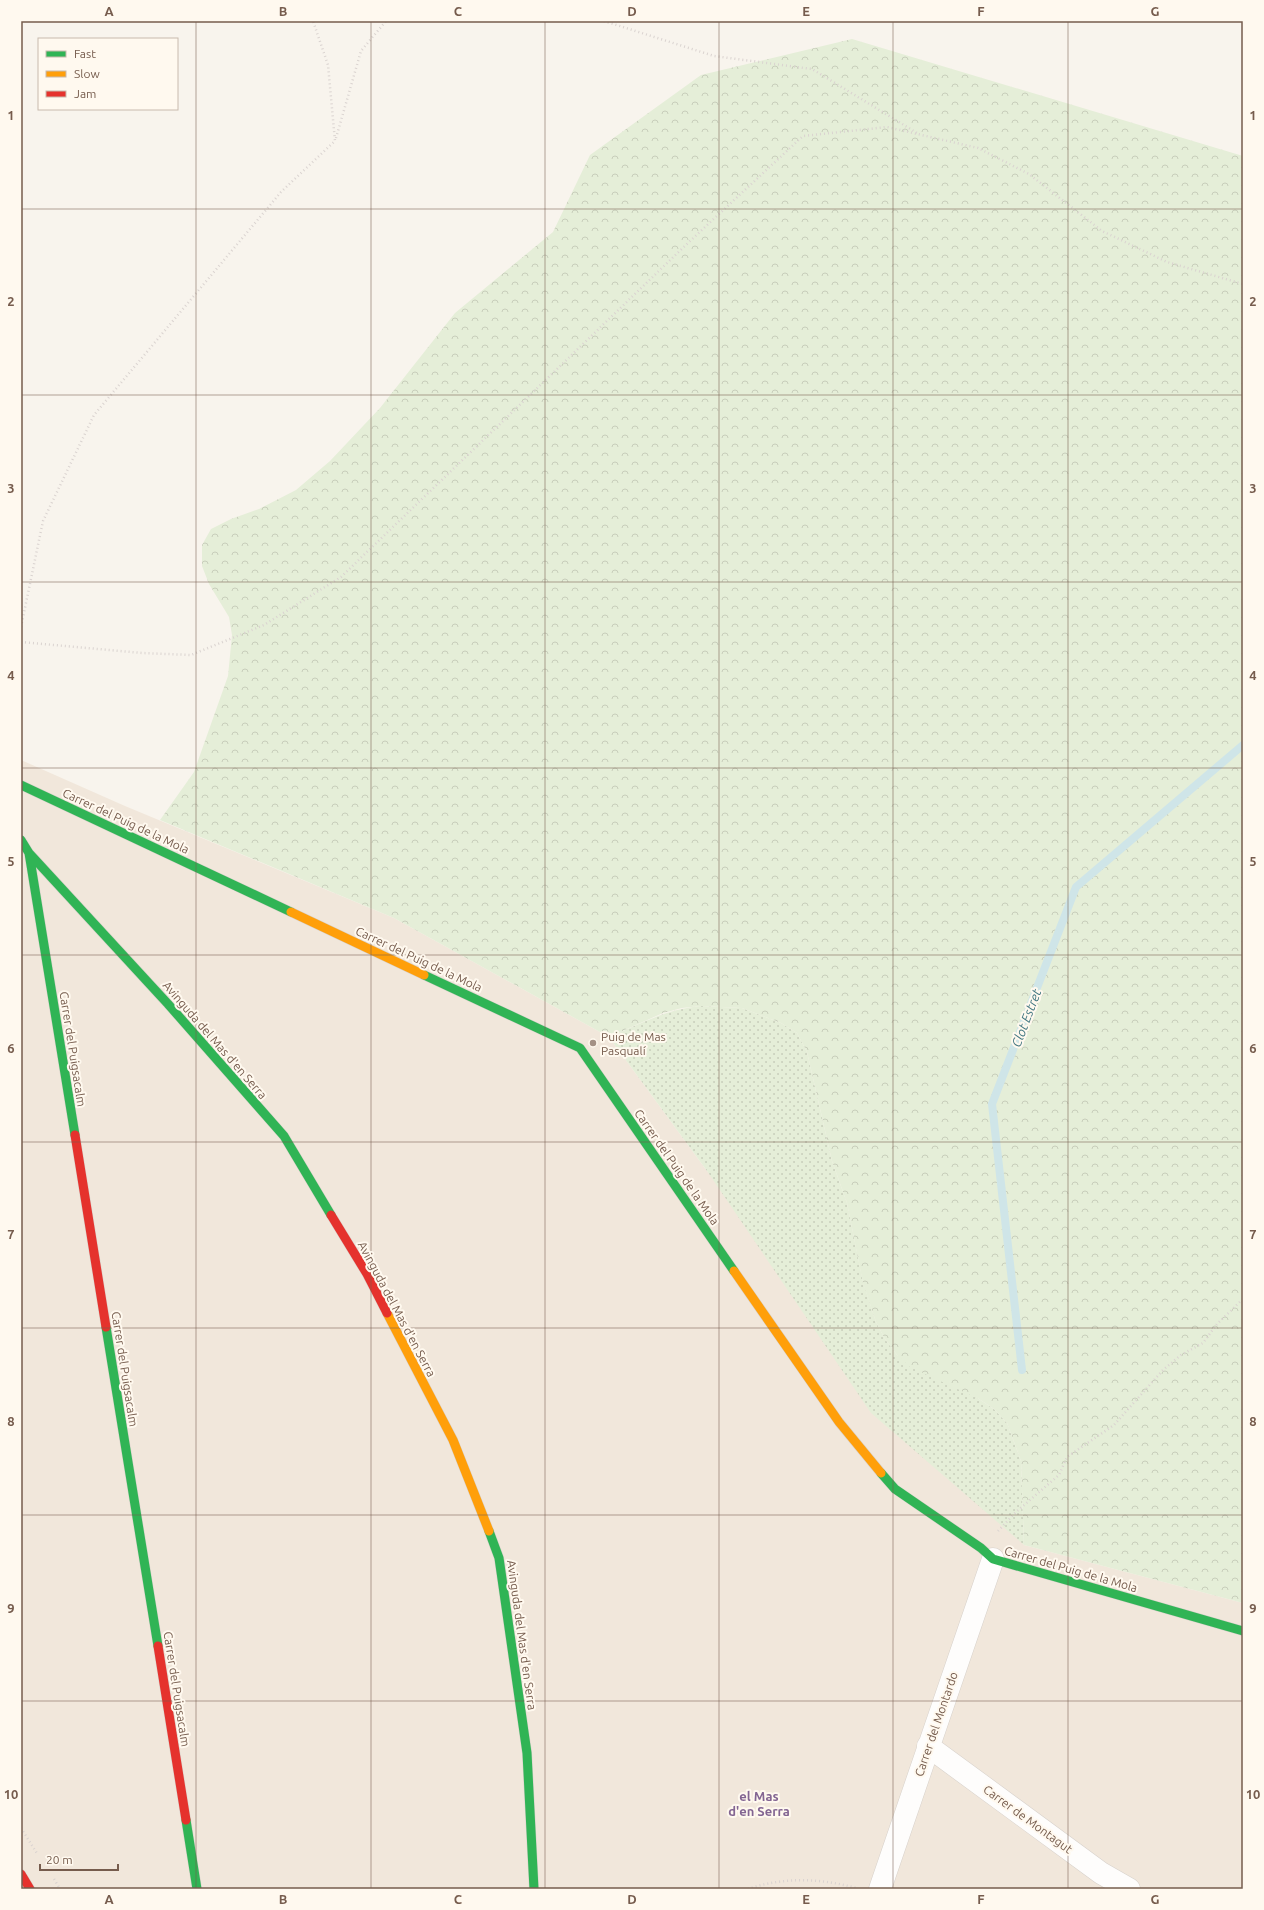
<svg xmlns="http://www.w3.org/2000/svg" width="1264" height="1910" font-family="Ubuntu,sans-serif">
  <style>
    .residential { fill: #f1e7db }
    .grass { fill: url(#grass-dots) }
    .forest { fill: url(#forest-crowns) }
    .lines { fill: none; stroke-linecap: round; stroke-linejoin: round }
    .stream { stroke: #cfe5e8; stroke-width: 8 }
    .street-casing { stroke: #d7d1cb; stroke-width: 23 }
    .fast-casing { stroke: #d7d0ca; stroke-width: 10 }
    .slow-casing { stroke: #d7d0ca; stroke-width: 10 }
    .jam-casing { stroke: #d7d0ca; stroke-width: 10 }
    .path { stroke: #dad3d0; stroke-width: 2.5; stroke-dasharray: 1 3; stroke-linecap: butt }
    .street { stroke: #fefdfc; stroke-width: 22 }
    .fast { stroke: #30b455; stroke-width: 9 }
    .slow { stroke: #ff9f0a; stroke-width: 9 }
    .jam { stroke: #e5322d; stroke-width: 9 }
    .grid { fill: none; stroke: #765c4d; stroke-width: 1; stroke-opacity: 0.55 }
    .poi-dot { fill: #a49185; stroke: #fff9ef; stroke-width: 1.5 }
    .labels { text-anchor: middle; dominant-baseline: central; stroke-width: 4; stroke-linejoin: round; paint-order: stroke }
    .street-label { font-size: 12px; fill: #765c4d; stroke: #fff9ef }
    .poi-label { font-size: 12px; fill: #765c4d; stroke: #fff9ef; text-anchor: start }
    .water-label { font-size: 13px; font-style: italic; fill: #437782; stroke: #fff9ef }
    .neighbourhood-label { font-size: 13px; font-weight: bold; fill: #836592; stroke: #fff9ef }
    .neatline { fill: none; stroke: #765c4d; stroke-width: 1.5 }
    .grid-label { font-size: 13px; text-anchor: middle; font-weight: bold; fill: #765c4d }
  </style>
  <defs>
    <pattern id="grass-dots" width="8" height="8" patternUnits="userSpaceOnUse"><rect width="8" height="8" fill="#e5eed8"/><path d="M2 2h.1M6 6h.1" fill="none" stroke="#c8cebb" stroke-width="1.8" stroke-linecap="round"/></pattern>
    <pattern id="forest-crowns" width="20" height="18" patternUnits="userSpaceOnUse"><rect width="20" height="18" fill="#e5eed8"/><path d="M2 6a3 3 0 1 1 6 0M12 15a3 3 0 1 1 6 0" fill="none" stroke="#c8cebb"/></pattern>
  </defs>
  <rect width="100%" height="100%" fill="#f8f4ed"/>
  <path class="residential" d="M 21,760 L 125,806 L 394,918 L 609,1037 L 707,1171 L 1024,1545 L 1243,1603 L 1243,1889 L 21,1889 Z"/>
  <path class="grass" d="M 701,1006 L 742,1008 L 781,1023 L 797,1033 L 807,1052 L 832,1161 L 847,1203 L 863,1282 L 876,1322 L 885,1339 L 897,1355 L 979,1399 L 994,1409 L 1007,1423 L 1021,1461 L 1024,1545 L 871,1413 L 707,1171 L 609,1037 C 641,1024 666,1009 701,1006 Z"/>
  <path class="forest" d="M 852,39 L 1243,156 L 1243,1603 L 1024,1545 L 1021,1461 L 1007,1423 L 994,1409 L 979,1399 L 910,1367 L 897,1355 L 885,1339 L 876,1322 L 863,1283 L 847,1203 L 832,1161 L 807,1052 L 797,1033 L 781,1023 L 742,1008 L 701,1006 L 682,1008 L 663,1013 L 609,1037 L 394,918 L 160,820 L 194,772 L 228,676 L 232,635 L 229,617 L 209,584 L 202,566 L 202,545 L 211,529 L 231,519 L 259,509 L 296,490 L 330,461 L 380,408 L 455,313 L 553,232 L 590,155 L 701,75 Z"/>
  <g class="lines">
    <path class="stream" d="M 1022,1370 L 992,1104 L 1076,887 L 1243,745"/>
    <g class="street-casing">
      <path id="street" d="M 928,1746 L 1101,1873 L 1129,1889
        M 880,1889 L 993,1559"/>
    </g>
    <g class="fast-casing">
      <path id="fast" d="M 21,785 L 291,912
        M 21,840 L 29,853 L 168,1004 L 284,1136 L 331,1215
        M 29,853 L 75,1135
        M 424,975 L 580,1048 L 734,1271
        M 106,1327 L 158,1646
        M 881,1473 L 895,1489 L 981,1548 L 993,1559 L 1243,1631
        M 489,1531 L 499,1558 L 527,1753 L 534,1889
        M 186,1820 L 197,1889"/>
    </g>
    <g class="slow-casing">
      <path id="slow" d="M 291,912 L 424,975
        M 734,1271 L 839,1422 L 881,1473
        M 387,1313 L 453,1440 L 489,1531"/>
    </g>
    <g class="jam-casing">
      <path id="jam" d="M 75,1135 L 106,1327
        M 331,1215 L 367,1274 L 387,1313
        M 158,1646 L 186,1820
        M 21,1874 L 30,1889"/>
    </g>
    <path class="path" d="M 604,21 L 714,56 L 812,69 L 917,133
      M 336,138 L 361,51 L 386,21
      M 21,627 L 43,521 L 94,415 L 281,192 L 335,141 L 328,65 L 313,21
      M 21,642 L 142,653 L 191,655 L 264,625 L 341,577 L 690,241 L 803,136 L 887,127 L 978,148 L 1029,174 L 1102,231 L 1167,262 L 1243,284
      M 998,1531 L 1016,1512 L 1059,1475 L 1067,1457 L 1114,1425 L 1163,1370 L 1181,1355 L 1203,1343 L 1217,1324 L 1243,1299
      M 21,1828 L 38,1855
      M 54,1879 L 60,1889
      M 748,1889 C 783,1877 820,1878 856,1888"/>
    <use href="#street" class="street"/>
    <use href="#fast" class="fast"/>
    <use href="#slow" class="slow"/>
    <use href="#jam" class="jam"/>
  </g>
  <path class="grid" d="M 196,21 L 196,1889M 371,21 L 371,1889M 545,21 L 545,1889M 719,21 L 719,1889M 893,21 L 893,1889M 1068,21 L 1068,1889M 21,209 L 1243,209M 21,395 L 1243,395M 21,582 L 1243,582M 21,768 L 1243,768M 21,955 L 1243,955M 21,1142 L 1243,1142M 21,1328 L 1243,1328M 21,1515 L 1243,1515M 21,1701 L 1243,1701"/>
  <circle class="poi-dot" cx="593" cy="1043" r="4"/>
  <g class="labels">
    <g class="street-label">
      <text transform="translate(126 821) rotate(25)">Carrer del Puig de la Mola</text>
      <text transform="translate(419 959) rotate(25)">Carrer del Puig de la Mola</text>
      <text transform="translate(215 1040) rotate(49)">Avinguda del Mas d'en Serra</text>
      <text transform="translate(73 1049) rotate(81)">Carrer del Puigsacalm</text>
      <text transform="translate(677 1167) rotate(55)">Carrer del Puig de la Mola</text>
      <text transform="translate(397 1309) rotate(62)">Avinguda del Mas d'en Serra</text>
      <text transform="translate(125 1369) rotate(81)">Carrer del Puigsacalm</text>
      <text transform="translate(1071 1569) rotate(16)">Carrer del Puig de la Mola</text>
      <text transform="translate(522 1635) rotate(82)">Avinguda del Mas d'en Serra</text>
      <text transform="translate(177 1689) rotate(81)">Carrer del Puigsacalm</text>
      <text transform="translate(936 1724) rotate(-71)">Carrer del Montardo</text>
      <text transform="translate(1028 1819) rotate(36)">Carrer de Montagut</text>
    </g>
    <g class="poi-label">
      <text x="601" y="1036">Puig de Mas<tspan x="601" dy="14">Pasqualí</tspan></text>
    </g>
    <g class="water-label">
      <text transform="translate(1026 1018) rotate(-69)">Clot Estret</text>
    </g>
    <g class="neighbourhood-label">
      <text x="759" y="1796">el Mas<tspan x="759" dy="15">d'en Serra</tspan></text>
    </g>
  </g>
  <rect width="1264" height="1910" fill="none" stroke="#fff9ef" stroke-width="44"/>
  <rect x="38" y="38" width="140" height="72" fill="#fff9ef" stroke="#c8baae"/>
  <rect x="46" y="51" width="20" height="6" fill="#30b455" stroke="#c8baae"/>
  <text x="74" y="58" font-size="12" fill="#765c4d">Fast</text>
  <rect x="46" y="71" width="20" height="6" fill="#ff9f0a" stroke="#c8baae"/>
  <text x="74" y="78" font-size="12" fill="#765c4d">Slow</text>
  <rect x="46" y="91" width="20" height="6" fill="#e5322d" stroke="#c8baae"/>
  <text x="74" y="98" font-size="12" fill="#765c4d">Jam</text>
  <path d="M40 1864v6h78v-6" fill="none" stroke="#765c4d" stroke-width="2"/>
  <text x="46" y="1864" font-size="12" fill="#765c4d" stroke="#fff9ef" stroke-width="3" paint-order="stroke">20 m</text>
  <rect x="22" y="22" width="1220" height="1866" class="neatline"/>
  <g class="grid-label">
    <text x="109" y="16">A</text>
    <text x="283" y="16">B</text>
    <text x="458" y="16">C</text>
    <text x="632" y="16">D</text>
    <text x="806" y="16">E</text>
    <text x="981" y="16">F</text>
    <text x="1155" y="16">G</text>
    <text x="11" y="120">1</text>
    <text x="1253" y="120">1</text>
    <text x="11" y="306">2</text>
    <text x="1253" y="306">2</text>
    <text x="11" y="493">3</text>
    <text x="1253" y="493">3</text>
    <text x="11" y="680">4</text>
    <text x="1253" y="680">4</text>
    <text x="11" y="866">5</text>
    <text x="1253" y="866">5</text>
    <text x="11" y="1053">6</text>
    <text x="1253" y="1053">6</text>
    <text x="11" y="1239">7</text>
    <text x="1253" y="1239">7</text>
    <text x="11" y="1426">8</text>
    <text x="1253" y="1426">8</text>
    <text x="11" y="1613">9</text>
    <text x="1253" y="1613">9</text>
    <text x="11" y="1799">10</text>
    <text x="1253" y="1799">10</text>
    <text x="109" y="1904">A</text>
    <text x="283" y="1904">B</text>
    <text x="458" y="1904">C</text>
    <text x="632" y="1904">D</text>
    <text x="806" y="1904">E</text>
    <text x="981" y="1904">F</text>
    <text x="1155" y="1904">G</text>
  </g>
</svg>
